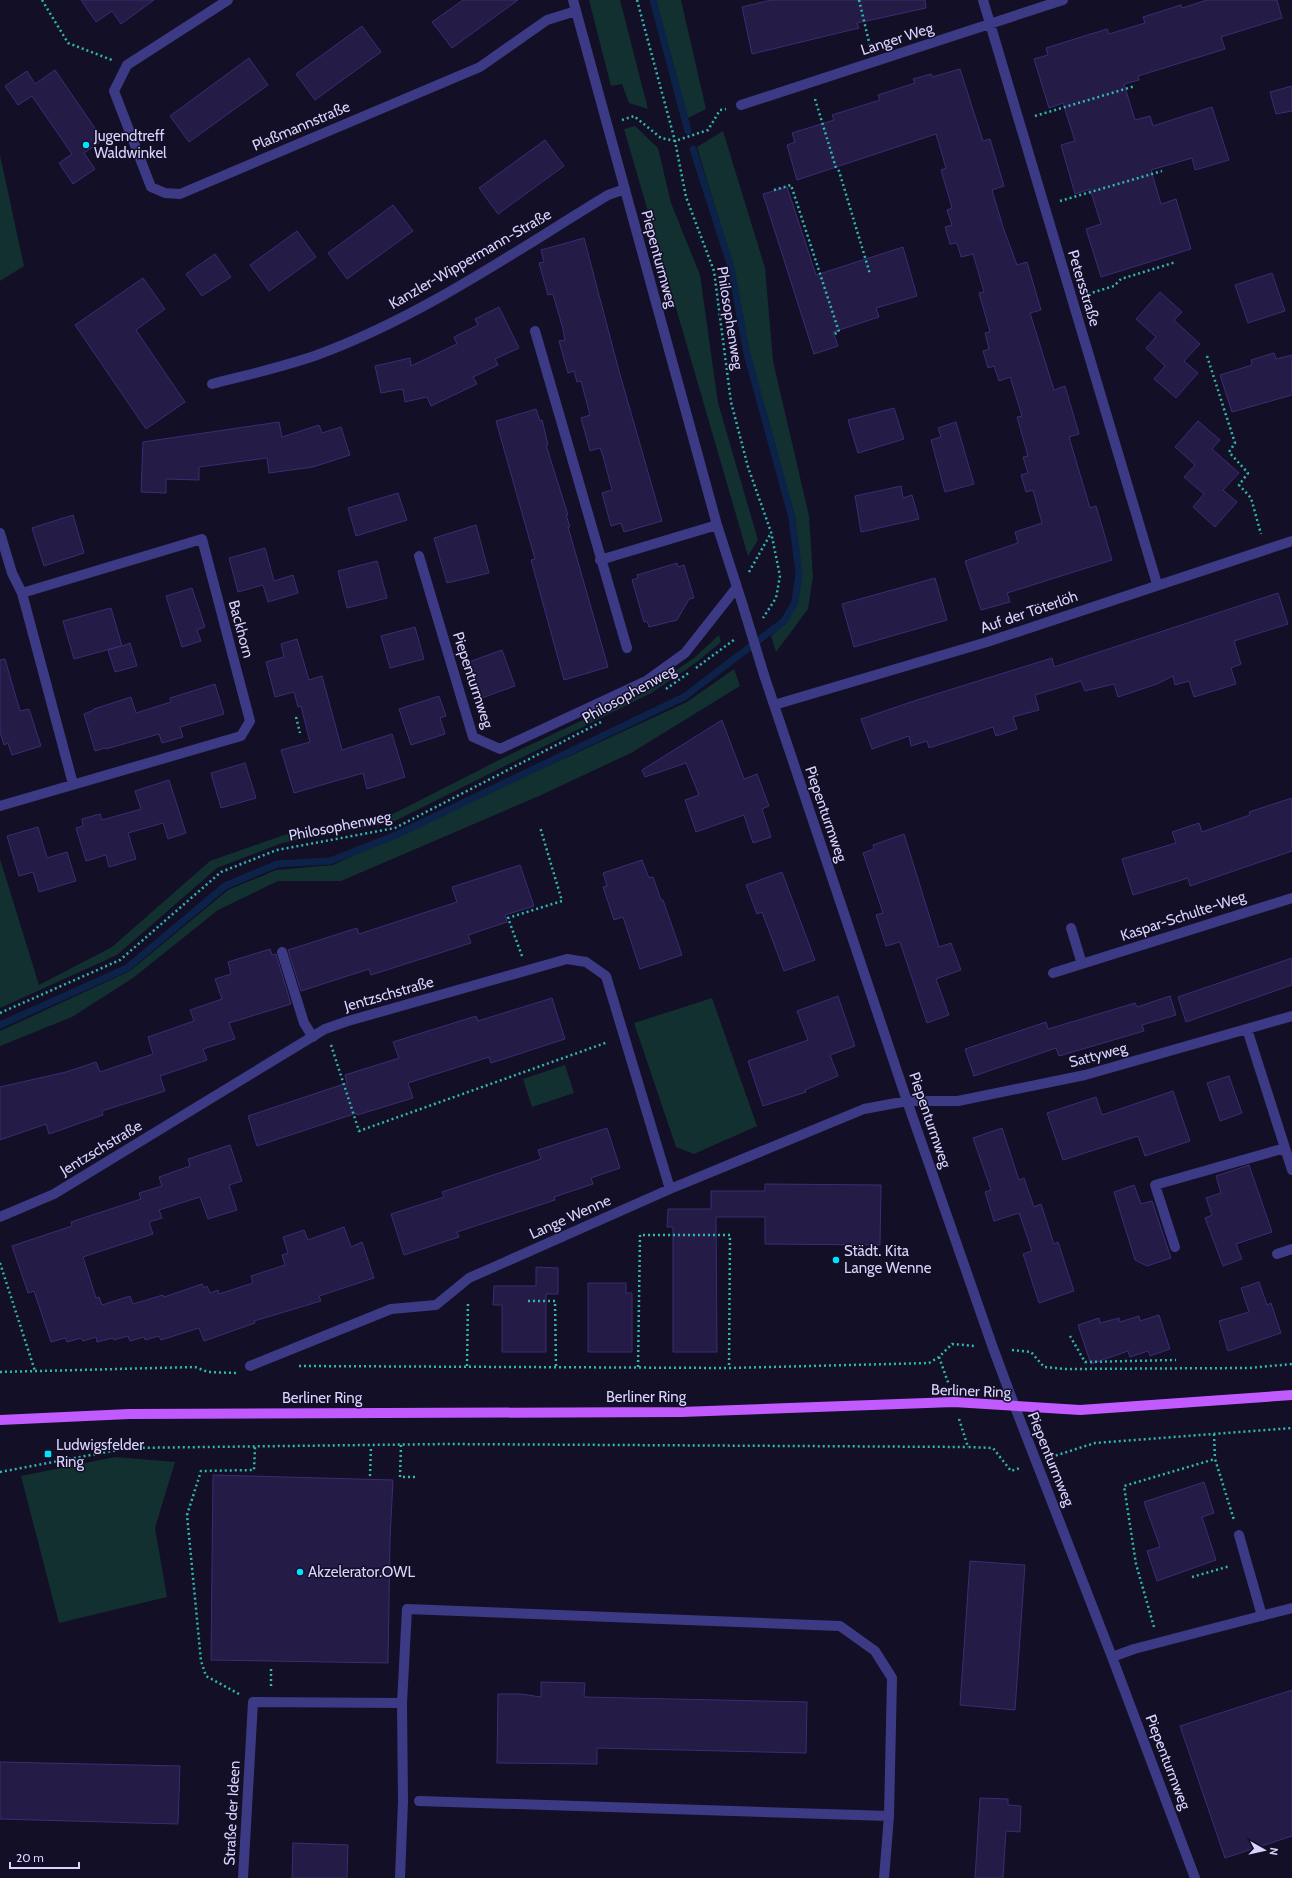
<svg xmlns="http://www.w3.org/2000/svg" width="1292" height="1878" font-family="Cabin,sans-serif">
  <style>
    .green { fill: #12302f }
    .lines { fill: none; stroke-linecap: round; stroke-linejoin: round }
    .stream { stroke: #0c2248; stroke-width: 7 }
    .building { fill: #241b47; stroke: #3b2d73 }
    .path { stroke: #2fb8b0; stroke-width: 2.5; stroke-dasharray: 2 3; stroke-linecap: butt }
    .minor { stroke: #3d3a85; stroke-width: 10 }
    .major { stroke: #c25bff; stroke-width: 10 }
    .minor-bridge { stroke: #3d3a85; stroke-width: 10 }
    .poi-dot { fill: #00e5ff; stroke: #130f26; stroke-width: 1.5 }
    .labels { text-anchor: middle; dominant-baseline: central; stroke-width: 3; stroke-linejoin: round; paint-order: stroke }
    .street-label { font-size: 15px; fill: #d9d4ff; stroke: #130f26 }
    .poi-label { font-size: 15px; fill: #d9d4ff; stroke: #130f26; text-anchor: start }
  </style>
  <rect width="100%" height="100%" fill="#130f26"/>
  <path class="green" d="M 589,0 L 620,0 L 648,109 L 629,103 L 622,84 L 611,86 Z
    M 656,0 L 681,0 L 706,109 L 688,118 Z
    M 635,126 L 658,148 L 671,203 L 700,275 L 718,403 L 758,540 L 748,556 L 624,129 Z
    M 723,131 L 765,268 L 773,361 L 809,516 L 813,577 L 808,609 L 776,652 L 771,636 L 785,624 L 797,604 L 802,574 L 795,517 L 749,350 L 733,266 L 697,147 Z
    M 0,155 L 24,266 L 0,281 Z
    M 719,635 L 721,642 L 697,662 L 653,692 L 393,822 L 282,843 L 217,868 L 117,955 L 0,1008 L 0,859 L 39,985 L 112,947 L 210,861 L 284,835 L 389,816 L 503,758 L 650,688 L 694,658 Z
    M 734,669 L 740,686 L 631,753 L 539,796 L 341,881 L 278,881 L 218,910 L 133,978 L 72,1017 L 0,1046 L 0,1031 L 130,971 L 228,890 L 276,870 L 333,865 L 687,702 Z
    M 712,998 L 757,1126 L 694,1154 L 676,1147 L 634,1023 Z
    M 565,1065 L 574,1093 L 532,1107 L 523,1079 Z
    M 115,1457 L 175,1462 L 155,1528 L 167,1597 L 59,1623 L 21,1476 Z"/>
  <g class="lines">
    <path class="stream" d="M 653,0 L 688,131
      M 0,1025 L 127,968 L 225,886 L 277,864 L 330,861 L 396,835 L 684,697 L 784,621 L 795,602 L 799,573 L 792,518 L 746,350 L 731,267 L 693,149"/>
  </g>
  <path class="building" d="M 81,0 L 154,0 L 121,24 L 112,11 L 96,22 Z
    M 463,0 L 518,0 L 452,48 L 432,22 Z
    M 771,0 L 925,0 L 926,8 L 857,23 L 859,28 L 752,54 L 742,7 Z
    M 1207,0 L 1277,0 L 1282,18 L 1221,37 L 1225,49 L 1138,76 L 1139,80 L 1124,84 L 1135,120 L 1150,116 L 1153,126 L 1212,107 L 1229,160 L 1195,170 L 1192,158 L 1151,170 L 1161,204 L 1176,199 L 1191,249 L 1101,277 L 1086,229 L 1101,224 L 1090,189 L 1075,194 L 1061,145 L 1075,141 L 1063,103 L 1049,108 L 1034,59 L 1048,55 L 1046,48 L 1107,29 L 1109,34 L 1145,23 L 1143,17 L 1181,5 L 1182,8 Z
    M 362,26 L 381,52 L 315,100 L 296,74 Z
    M 249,58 L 268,85 L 189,142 L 170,116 Z
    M 960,69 L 983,141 L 990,139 L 1004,186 L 992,190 L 1003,227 L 1017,265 L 1027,262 L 1041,310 L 1030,313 L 1054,390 L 1065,386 L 1079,434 L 1069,437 L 1090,508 L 1096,506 L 1112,560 L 1007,593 L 1010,602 L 981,610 L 965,561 L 1018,543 L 1015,532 L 1042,523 L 1033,490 L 1026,492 L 1021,475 L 1028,473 L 1023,457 L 1028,456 L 1017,417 L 1022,416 L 1010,377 L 999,381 L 994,366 L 988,368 L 983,351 L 989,349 L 985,333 L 990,332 L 979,293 L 984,292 L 973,254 L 961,257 L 957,243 L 950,244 L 945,227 L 952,225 L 947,210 L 952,208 L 941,170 L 946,168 L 936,134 L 797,180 L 787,145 L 795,142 L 792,133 L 834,120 L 832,115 L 880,100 L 878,95 L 915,83 L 913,79 L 931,74 L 932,77 Z
    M 55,70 L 103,140 L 84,153 L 95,169 L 73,184 L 59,163 L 72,154 L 32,96 L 18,105 L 5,86 L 27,71 L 35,84 Z
    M 1292,86 L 1292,111 L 1276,114 L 1270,92 Z
    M 545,140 L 564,166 L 498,214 L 479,188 Z
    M 787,187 L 816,275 L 903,247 L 917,296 L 876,308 L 879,317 L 833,332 L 838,346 L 814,354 L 763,194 Z
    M 393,205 L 413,231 L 347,279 L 328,253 Z
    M 297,231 L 316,257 L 269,291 L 250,265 Z
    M 584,238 L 619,371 L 662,521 L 624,532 L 621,523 L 611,526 L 602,493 L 612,490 L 603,456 L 600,448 L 590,451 L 581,418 L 590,415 L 581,381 L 577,382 L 574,371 L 568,373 L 559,341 L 565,340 L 563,329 L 553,294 L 548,295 L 539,263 L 544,262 L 541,250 Z
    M 215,254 L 231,277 L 202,296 L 186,274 Z
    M 1272,273 L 1285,311 L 1248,323 L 1235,285 Z
    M 143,278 L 165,309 L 136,330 L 185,402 L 146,429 L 75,325 Z
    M 1160,292 L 1182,312 L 1174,320 L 1200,344 L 1184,361 L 1198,373 L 1176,398 L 1154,379 L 1165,366 L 1146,348 L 1156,337 L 1136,319 Z
    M 499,307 L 519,348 L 495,359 L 498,365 L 473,377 L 477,384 L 431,406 L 427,397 L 405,402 L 403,389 L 381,393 L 375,366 L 410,358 L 411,366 L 457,344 L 454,337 L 478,325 L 475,319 Z
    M 1274,353 L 1276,359 L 1292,355 L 1292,395 L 1232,412 L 1220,375 L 1252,365 L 1251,360 Z
    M 894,408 L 904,439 L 858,453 L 848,420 Z
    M 536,409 L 540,421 L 542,420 L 548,445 L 546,445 L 568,515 L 566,515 L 570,527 L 568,527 L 608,667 L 564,680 L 531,560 L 535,559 L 496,421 Z
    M 1198,421 L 1220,440 L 1212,449 L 1239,473 L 1223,490 L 1237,502 L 1215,527 L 1193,507 L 1204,494 L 1184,477 L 1195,465 L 1175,447 Z
    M 279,422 L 282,437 L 319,425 L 322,433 L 341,427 L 350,455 L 313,467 L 269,473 L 267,458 L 199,467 L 199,480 L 166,479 L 166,493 L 141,492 L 143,442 Z
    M 956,422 L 974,484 L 945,492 L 931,440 L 941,437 L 938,428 Z
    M 901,486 L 903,498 L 912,495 L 919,519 L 861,532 L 855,496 Z
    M 398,493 L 407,520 L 356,536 L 348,508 Z
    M 73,515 L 84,553 L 44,566 L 32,528 Z
    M 476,525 L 489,573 L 447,583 L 434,538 Z
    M 265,548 L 274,581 L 293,575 L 298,593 L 268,602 L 263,585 L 238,592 L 229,558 Z
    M 377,561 L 387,598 L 347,608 L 338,571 Z
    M 677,563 L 678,567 L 684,565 L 694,598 L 689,599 L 677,620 L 649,627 L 647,621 L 644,622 L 632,580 L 638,578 L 637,575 Z
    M 935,578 L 947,620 L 854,647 L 842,604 Z
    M 192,588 L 205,627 L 197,630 L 201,641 L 182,647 L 166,596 Z
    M 1278,593 L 1288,624 L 1234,641 L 1241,664 L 1231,668 L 1236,684 L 1194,697 L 1189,681 L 1175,685 L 1173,676 L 1157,684 L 1118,697 L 1114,684 L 1085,691 L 1081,681 L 1035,695 L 1039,710 L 1013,717 L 1017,729 L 996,736 L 993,727 L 929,748 L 927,741 L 911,746 L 909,736 L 872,749 L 861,719 L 917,700 L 1052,658 L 1054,667 Z
    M 111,608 L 122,646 L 130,643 L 137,666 L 115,672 L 108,650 L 121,646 L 74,659 L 63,621 Z
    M 415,627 L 424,659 L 390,668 L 381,636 Z
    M 297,639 L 309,680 L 322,676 L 342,750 L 392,734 L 405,777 L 367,789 L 363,773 L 294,793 L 281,750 L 310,742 L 301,706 L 298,707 L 294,692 L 275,697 L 266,662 L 284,657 L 281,644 Z
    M 502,650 L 515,686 L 479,699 L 466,663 Z
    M 5,659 L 20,711 L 29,709 L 41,746 L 12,755 L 8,743 L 4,745 L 0,732 L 0,660 Z
    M 215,684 L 224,714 L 180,727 L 183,737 L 162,743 L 159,734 L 106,749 L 105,748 L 95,751 L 84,714 L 94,710 L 94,709 L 131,697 L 136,713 L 171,702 L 170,698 Z
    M 439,696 L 446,716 L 440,718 L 445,734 L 411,745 L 399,709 Z
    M 722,720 L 744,779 L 757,774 L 769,806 L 762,809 L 771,837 L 753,843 L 744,815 L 696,832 L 685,800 L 699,795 L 686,763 L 645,777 L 642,770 Z
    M 245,763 L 256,798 L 221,808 L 211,773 Z
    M 169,780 L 186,833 L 168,839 L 163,823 L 128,833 L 136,859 L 109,867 L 106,855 L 86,861 L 76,828 L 83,826 L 82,819 L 100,814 L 102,820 L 141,809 L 135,791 Z
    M 1292,798 L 1292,851 L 1190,886 L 1188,878 L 1133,895 L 1122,859 L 1176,843 L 1172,832 L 1199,823 L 1202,832 L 1250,815 L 1249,812 Z
    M 38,827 L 47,858 L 67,852 L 76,881 L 39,892 L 33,872 L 19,876 L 7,836 Z
    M 904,834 L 939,947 L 951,943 L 961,970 L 936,979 L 949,1015 L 927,1023 L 900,942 L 886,946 L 876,915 L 883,913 L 863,853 L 874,849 L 873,845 Z
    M 642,860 L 649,878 L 653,877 L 661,900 L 663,900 L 682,955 L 640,969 L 623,917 L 614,920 L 603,887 L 607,886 L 603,873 Z
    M 520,865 L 534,906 L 505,915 L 507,922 L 468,935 L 471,943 L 371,975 L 369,969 L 301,991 L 288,950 L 357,928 L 359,934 L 457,902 L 452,887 Z
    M 782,872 L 815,960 L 784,971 L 762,912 L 757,914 L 746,885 Z
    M 270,949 L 272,955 L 276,954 L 291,1004 L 229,1023 L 235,1039 L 203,1049 L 207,1060 L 160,1076 L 165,1091 L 102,1111 L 103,1115 L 49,1134 L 46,1124 L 0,1140 L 0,1087 L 66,1072 L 96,1062 L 100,1072 L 153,1054 L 148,1037 L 194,1021 L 190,1010 L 222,999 L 215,979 L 231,974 L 228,962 Z
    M 1292,958 L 1292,985 L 1186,1022 L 1178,997 Z
    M 838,996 L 855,1046 L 830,1055 L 838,1076 L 805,1090 L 806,1092 L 763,1106 L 748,1061 L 808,1040 L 797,1011 Z
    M 1170,996 L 1176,1015 L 1142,1025 L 1144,1031 L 1059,1056 L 1056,1048 L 974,1076 L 965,1049 L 1046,1022 L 1048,1029 L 1135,1003 L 1137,1007 Z
    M 552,998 L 565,1039 L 491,1063 L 489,1057 L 408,1083 L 413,1098 L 357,1115 L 357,1113 L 257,1146 L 248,1116 L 347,1083 L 345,1075 L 399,1058 L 393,1042 L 476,1016 L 478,1021 Z
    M 1229,1076 L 1242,1113 L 1220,1121 L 1207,1083 Z
    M 1173,1091 L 1190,1141 L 1145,1156 L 1138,1136 L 1063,1160 L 1047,1113 L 1096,1097 L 1102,1115 Z
    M 607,1128 L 620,1168 L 591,1178 L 593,1184 L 554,1197 L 555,1200 L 457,1232 L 459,1237 L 404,1255 L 391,1214 L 444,1197 L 442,1192 L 541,1159 L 538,1150 Z
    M 1002,1128 L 1019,1180 L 1024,1178 L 1034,1207 L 1041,1204 L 1054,1244 L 1058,1242 L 1074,1291 L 1039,1303 L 1023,1254 L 1032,1251 L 1019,1213 L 994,1221 L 985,1192 L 991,1190 L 973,1138 Z
    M 230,1145 L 242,1181 L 229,1185 L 237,1210 L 208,1219 L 200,1197 L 159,1210 L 162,1218 L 149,1222 L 153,1234 L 83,1257 L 96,1298 L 99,1297 L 102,1305 L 130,1296 L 133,1304 L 163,1295 L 164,1297 L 202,1284 L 204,1288 L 207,1286 L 210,1293 L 218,1290 L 219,1294 L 253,1283 L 251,1276 L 285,1265 L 282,1255 L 288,1253 L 283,1237 L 304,1230 L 308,1240 L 344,1227 L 351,1247 L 362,1242 L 374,1278 L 319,1296 L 321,1301 L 254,1321 L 255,1323 L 204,1341 L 199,1328 L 161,1340 L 159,1336 L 145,1340 L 144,1337 L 130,1341 L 128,1336 L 114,1340 L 113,1338 L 97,1342 L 96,1337 L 83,1341 L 81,1338 L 67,1342 L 65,1338 L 51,1342 L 34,1291 L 28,1293 L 12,1246 L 72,1226 L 71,1222 L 141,1199 L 139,1193 L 162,1186 L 159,1177 L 190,1166 L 188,1159 Z
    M 1249,1165 L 1272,1232 L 1236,1244 L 1242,1259 L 1223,1266 L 1205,1218 L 1212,1215 L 1206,1198 L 1221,1193 L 1216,1176 Z
    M 765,1184 L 881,1185 L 880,1245 L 765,1244 L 765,1217 L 716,1217 L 717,1352 L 673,1352 L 673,1227 L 667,1227 L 668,1209 L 711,1209 L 711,1191 L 765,1191 Z
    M 1134,1185 L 1141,1204 L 1152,1201 L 1171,1258 L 1147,1266 L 1135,1260 L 1114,1192 Z
    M 536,1267 L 558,1268 L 558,1294 L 546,1294 L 546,1352 L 502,1352 L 502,1305 L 493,1305 L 494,1286 L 536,1286 Z
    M 1259,1282 L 1267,1305 L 1271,1303 L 1281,1333 L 1228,1351 L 1219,1321 L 1249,1312 L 1241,1288 Z
    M 588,1283 L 626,1283 L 626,1293 L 632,1293 L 632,1352 L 588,1352 Z
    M 1159,1315 L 1170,1349 L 1150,1356 L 1148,1351 L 1130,1357 L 1128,1351 L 1091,1364 L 1078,1325 L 1099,1318 L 1100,1323 L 1119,1318 L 1120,1322 L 1139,1316 L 1140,1321 Z
    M 213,1475 L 393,1480 L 390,1539 L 388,1663 L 211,1660 Z
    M 1204,1482 L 1214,1513 L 1202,1517 L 1216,1560 L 1157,1581 L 1147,1551 L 1160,1547 L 1144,1502 Z
    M 970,1561 L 1025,1565 L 1015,1710 L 960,1705 Z
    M 541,1682 L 585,1683 L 584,1697 L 807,1702 L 806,1753 L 597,1748 L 597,1764 L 497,1763 L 498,1694 L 521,1694 L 541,1697 Z
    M 1292,1690 L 1292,1836 L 1225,1858 L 1180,1726 Z
    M 0,1762 L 180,1766 L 178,1824 L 0,1819 Z
    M 980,1798 L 1008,1799 L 1008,1805 L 1021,1806 L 1020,1832 L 1006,1831 L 1003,1878 L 975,1878 Z
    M 293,1843 L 348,1845 L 347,1878 L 292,1878 Z"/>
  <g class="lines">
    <path class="path" d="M 42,0 L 68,43 L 112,60
      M 637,0 L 675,141 L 686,197 L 714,271 L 731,402 L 748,467 L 771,532 L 780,576 L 776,598 L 763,618
      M 859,0 L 870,46
      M 815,99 L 836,168 L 839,171 L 870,274
      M 1035,116 L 1135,86
      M 622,120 L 634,116 L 661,138 L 675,141 L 708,130 L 720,110 L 726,109
      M 774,190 L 791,185 L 839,332 L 834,334
      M 1060,201 L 1162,171
      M 1088,294 L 1114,286 L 1121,279 L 1176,262
      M 1207,356 L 1235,443 L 1229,452 L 1248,473 L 1239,485 L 1251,498 L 1261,534
      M 749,572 L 771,533
      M 696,668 L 735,639
      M 666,689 L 690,672
      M 296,717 L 300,733
      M 522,956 L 508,918 L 562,901 L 540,827
      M 0,1013 L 120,960 L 221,872 L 277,850 L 395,828 L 603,721
      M 331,1045 L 359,1131 L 608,1042
      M 0,1263 L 35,1371
      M 528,1301 L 555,1301 L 556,1367
      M 1070,1336 L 1085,1362 L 1176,1360
      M 1012,1350 L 1031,1352 L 1044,1367 L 1064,1369 L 1249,1368 L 1292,1364
      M 939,1357 L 949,1385
      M 299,1366 L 729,1368 L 929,1363 L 939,1357 L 952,1344 L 975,1346
      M 467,1366 L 468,1301
      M 638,1367 L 640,1235 L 730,1235 L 729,1368
      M 0,1372 L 195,1367 L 208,1372 L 236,1373
      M 959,1419 L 968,1447 L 993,1448 L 1011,1471 L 1020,1468
      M 1214,1434 L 1215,1459
      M 401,1445 L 400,1477 L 418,1477
      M 1051,1457 L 1095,1443 L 1292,1428
      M 0,1472 L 128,1448 L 445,1444 L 968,1447
      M 370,1476 L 371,1446
      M 1192,1577 L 1230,1566
      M 1154,1627 L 1136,1564 L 1124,1486 L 1215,1459 L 1234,1520
      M 271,1686 L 271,1668
      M 239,1694 L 206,1676 L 201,1661 L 187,1515 L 201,1471 L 254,1470 L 255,1447"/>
    <path class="minor" d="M 228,0 L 127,65 L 114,91 L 151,187 L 165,193 L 180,194 L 480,67 L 547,20 L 576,11
      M 573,0 L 717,525 L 743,606
      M 983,0 L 1157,584
      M 741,105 L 1063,0
      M 535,331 L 627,648
      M 212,384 C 247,375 283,367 317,355 C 421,317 514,252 608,195 L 625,189
      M 0,533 L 12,573 L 22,593
      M 419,556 L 473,737 L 500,749 L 646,681 L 685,653 L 737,587
      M 600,560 L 717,525
      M 764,675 L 907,1101 L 993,1348 L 1015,1407 L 1112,1657 L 1195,1878
      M 774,705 L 987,642 L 1292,541
      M 0,806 L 241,736 L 250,721 L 202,539 L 22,593 L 73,784
      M 1071,928 L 1082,964
      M 282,952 L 304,1023 L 313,1037
      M 1053,973 L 1292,898
      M 1247,1029 L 1292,1170
      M 0,1217 L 54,1194 L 325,1029 L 348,1021 L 567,959 L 586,962 L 606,976 L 670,1189
      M 1175,1247 L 1155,1185 L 1285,1148
      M 1277,1254 L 1292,1249
      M 250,1366 L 391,1309 L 436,1305 L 469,1278 L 670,1189 L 864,1109 L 907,1101 L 958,1101 L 1085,1075 L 1292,1016
      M 1239,1535 L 1262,1616
      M 1112,1657 L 1134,1649 L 1292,1608
      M 419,1801 L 889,1816
      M 243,1878 L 253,1702 L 402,1703
      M 400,1878 L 403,1801 L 402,1703 L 407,1609 L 840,1626 L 875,1651 L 892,1678 L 889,1816 L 884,1878"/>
    <path class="major" d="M 0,1420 L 129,1414 L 681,1412 L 954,1402 L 1080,1410 L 1292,1395"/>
    <path class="minor-bridge" d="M 743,606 L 764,675"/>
  </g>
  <g class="poi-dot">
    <circle cx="86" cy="145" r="4"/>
    <circle cx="836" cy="1260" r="4"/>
    <rect x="44" y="1450" width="8" height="8" rx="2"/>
    <circle cx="300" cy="1572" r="4"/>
  </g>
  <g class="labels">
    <g class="street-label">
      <text transform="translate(897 39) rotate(-18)">Langer Weg</text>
      <text transform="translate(301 126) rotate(-23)">Plaßmannstraße</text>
      <text transform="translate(470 259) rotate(-30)">Kanzler-Wippermann-Straße</text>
      <text transform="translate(659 259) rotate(75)">Piepenturmweg</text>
      <text transform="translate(1084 288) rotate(73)">Petersstraße</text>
      <text transform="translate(730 318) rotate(81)">Philosophenweg</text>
      <text transform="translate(1029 612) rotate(-19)">Auf der Töterlöh</text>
      <text transform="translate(241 629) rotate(75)">Backhorn</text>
      <text transform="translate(473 680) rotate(72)">Piepenturmweg</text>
      <text transform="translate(629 694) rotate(-29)">Philosophenweg</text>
      <text transform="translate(826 814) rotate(71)">Piepenturmweg</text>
      <text transform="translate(340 826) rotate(-11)">Philosophenweg</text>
      <text transform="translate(1183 916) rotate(-18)">Kaspar-Schulte-Weg</text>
      <text transform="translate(389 994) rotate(-16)">Jentzschstraße</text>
      <text transform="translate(1098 1055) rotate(-15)">Sattyweg</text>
      <text transform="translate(930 1120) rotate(71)">Piepenturmweg</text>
      <text transform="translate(101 1148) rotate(-31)">Jentzschstraße</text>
      <text transform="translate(570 1217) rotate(-24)">Lange Wenne</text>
      <text transform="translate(971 1391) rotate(2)">Berliner Ring</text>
      <text x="646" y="1397">Berliner Ring</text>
      <text x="322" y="1398">Berliner Ring</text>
      <text transform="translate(1051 1459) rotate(68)">Piepenturmweg</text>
      <text transform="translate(1168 1762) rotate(69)">Piepenturmweg</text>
      <text transform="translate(232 1813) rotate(-87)">Straße der Ideen</text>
    </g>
    <g class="poi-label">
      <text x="94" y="136">Jugendtreff<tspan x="94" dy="17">Waldwinkel</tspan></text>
      <text x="844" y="1251">Städt. Kita<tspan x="844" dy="17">Lange Wenne</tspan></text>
      <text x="56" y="1445">Ludwigsfelder<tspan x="56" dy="17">Ring</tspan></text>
      <text x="308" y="1572">Akzelerator.OWL</text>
    </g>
  </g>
  <g transform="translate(1264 1850) rotate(98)" stroke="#130f26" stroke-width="3" paint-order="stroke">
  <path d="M0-3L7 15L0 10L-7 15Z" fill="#d9d4ff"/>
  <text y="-6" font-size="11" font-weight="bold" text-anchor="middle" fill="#d9d4ff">N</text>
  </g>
  <path d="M10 1862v6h69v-6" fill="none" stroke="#d9d4ff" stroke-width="2"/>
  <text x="16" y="1862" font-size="12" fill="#d9d4ff" stroke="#130f26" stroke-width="3" paint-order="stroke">20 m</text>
</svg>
